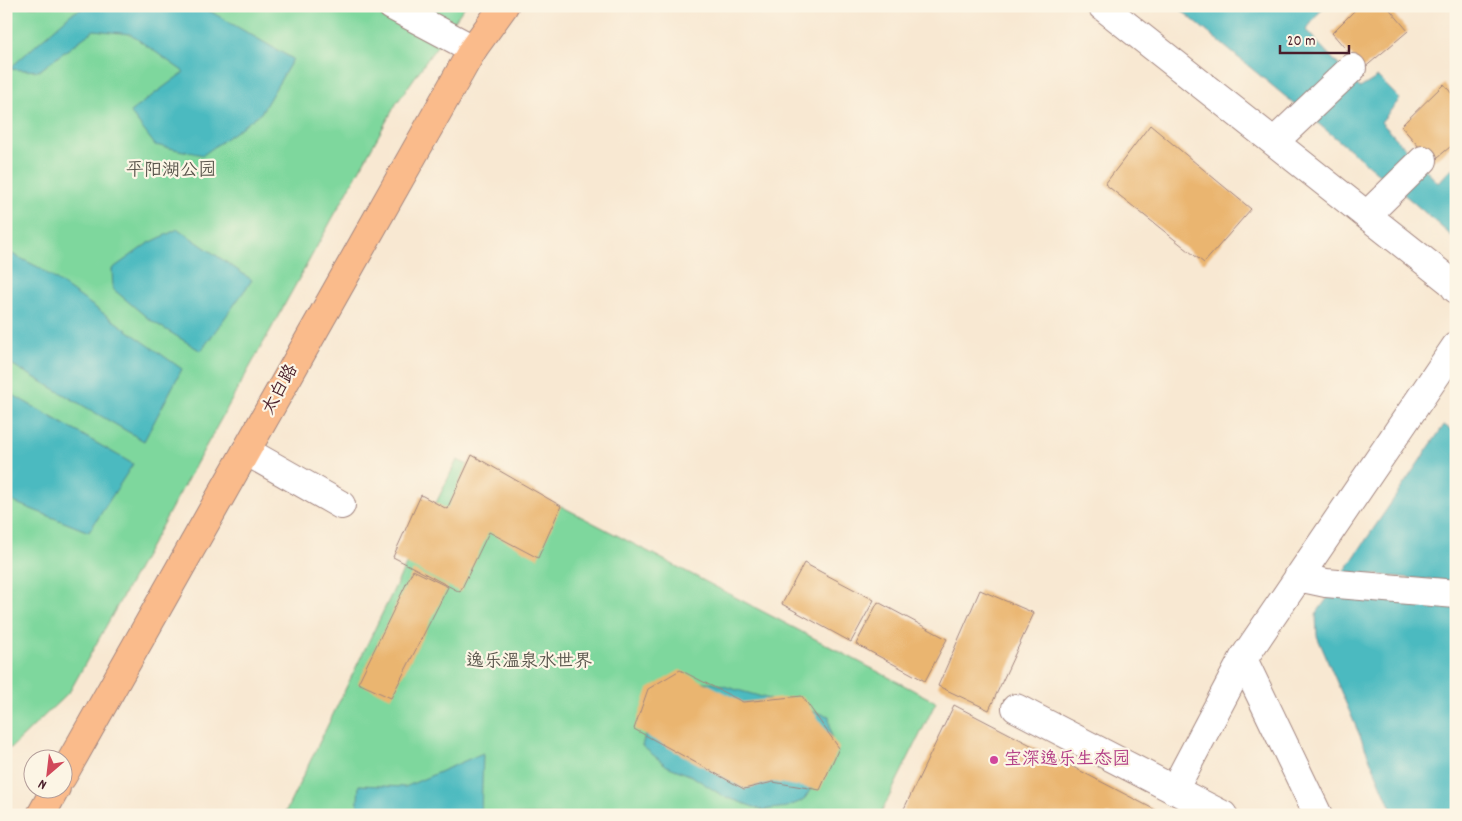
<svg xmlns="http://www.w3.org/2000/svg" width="1462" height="821" font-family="Dekko,'LXGW WenKai TC',sans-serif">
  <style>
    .green { fill: #7ed79d; stroke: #647b64 }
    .water { fill: #4bbac0; stroke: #4a6c76 }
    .building { fill: #eab570 }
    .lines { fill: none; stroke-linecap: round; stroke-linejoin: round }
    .minor-casing { stroke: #a1847e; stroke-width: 30 }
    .major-casing { stroke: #a1847e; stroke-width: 30 }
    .minor { stroke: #fff; stroke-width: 28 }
    .major { stroke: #fabb8b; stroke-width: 28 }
    .hotel-dot { fill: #d1479c; stroke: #fcf5e5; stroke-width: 2 }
    .labels { text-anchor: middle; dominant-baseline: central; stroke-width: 4.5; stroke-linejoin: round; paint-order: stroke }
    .park-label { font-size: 18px; fill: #5a564d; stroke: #fcf5e5 }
    .street-label { font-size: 18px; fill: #4a1f2b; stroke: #fcf5e5 }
    .hotel-label { font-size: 18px; fill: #b23c85; stroke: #fcf5e5; text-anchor: start }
  </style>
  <rect width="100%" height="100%" fill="#fcf5e5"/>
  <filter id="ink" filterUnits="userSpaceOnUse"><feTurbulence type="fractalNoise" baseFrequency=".02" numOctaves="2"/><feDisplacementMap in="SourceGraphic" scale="10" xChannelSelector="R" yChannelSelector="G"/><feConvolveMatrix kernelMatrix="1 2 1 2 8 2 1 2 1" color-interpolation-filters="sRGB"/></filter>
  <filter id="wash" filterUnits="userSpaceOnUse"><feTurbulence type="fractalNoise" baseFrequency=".0096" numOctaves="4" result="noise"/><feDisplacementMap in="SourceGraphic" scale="20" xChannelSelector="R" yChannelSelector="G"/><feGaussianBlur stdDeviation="1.12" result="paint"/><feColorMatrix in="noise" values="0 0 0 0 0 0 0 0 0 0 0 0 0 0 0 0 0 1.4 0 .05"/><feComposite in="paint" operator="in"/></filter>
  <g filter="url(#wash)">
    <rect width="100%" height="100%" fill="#f8e8d2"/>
    <path class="green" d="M 6,6 L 465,6 L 396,104 L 70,691 L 11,748 L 6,747 Z
      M 457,460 L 557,504 L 936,702 L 880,815 L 284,815 Z"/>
    <path class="water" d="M 87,6 L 201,6 L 293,59 L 261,113 L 203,155 L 155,145 L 130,112 L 184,72 L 130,34 L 94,30 L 39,71 L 9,69 L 71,14 Z
      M 1176,6 L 1324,6 L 1306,30 L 1360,88 L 1378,77 L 1400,99 L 1381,122 L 1438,183 L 1452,168 L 1456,172 L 1456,240 L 1413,202 Z
      M 178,229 L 252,280 L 201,351 L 150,320 L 113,289 L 112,269 L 147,244 Z
      M 6,251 L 38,267 L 182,369 L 144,441 L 6,361 Z
      M 6,391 L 133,464 L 89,532 L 6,499 Z
      M 1444,425 L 1456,433 L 1456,582 L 1344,572 Z
      M 1331,593 L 1456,604 L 1456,815 L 1394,815 L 1317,636 L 1316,614 Z
      M 682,680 L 713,683 L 829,716 L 832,745 L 820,773 L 804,800 L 787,807 L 762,810 L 723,796 L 692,776 L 667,766 L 642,746 L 653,707 Z
      M 483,753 L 481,815 L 357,815 L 359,785 L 405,787 Z"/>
    <g id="blocks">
      <path class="building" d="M 1359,6 L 1387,6 L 1408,31 L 1363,69 L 1332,33 Z
        M 1444,84 L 1456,99 L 1456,142 L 1432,162 L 1401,126 Z
        M 1150,125 L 1251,209 L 1204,263 L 1105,184 Z
        M 472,455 L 561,506 L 538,558 L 489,532 L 460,592 L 393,557 L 421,495 L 447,509 Z
        M 804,563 L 874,600 L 851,642 L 782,604 Z
        M 413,570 L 448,587 L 391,698 L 358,683 Z
        M 980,590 L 1034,613 L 989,710 L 938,686 Z
        M 878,602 L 947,639 L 925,681 L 856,644 Z
        M 680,670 L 743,702 L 802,696 L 839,748 L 820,790 L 773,782 L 744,789 L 634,729 L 648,689 Z
        M 954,705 L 1165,815 L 901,815 Z"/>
    </g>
  </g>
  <g filter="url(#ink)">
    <use href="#blocks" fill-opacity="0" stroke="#a1847e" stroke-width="1"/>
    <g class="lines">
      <g class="minor-casing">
        <path id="minor" d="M 392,6 L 473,49
          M 1102,6 L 1451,282 L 1456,289
          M 1274,142 L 1352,68
          M 1367,215 L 1423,160
          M 246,451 L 341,505
          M 1298,577 L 1326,583 L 1456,594
          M 1243,659 L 1318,815
          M 1016,708 L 1223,815
          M 1174,790 L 1243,659 L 1456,346"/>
      </g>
      <g class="major-casing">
        <path id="major" d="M 62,777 L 473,49 L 504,6
          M 41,815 L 56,788"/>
      </g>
      <use href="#minor" class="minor"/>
      <use href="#major" class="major"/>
    </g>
  </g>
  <circle class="hotel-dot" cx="994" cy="760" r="5"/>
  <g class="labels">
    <g class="park-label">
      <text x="171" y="171">平阳湖公园</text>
      <text x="529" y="662">逸乐温泉水世界</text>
    </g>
    <g class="street-label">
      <text transform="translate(281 390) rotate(-61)">太白路</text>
    </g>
    <g class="hotel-label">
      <text x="1004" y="760">宝深逸乐生态园</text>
    </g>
  </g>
  <rect width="1462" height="821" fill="none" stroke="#fcf5e5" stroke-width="25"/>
  <g transform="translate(48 774) rotate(208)"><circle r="24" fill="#fcf5e5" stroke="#b59f9b"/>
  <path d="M0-4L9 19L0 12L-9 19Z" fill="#d1495b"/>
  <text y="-8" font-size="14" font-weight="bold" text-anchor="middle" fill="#4a1f2b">N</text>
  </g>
  <path d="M1280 45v8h69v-8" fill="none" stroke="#4a1f2b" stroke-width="2.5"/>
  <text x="1287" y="45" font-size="15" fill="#4a1f2b" stroke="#fcf5e5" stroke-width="4" paint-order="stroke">20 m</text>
</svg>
